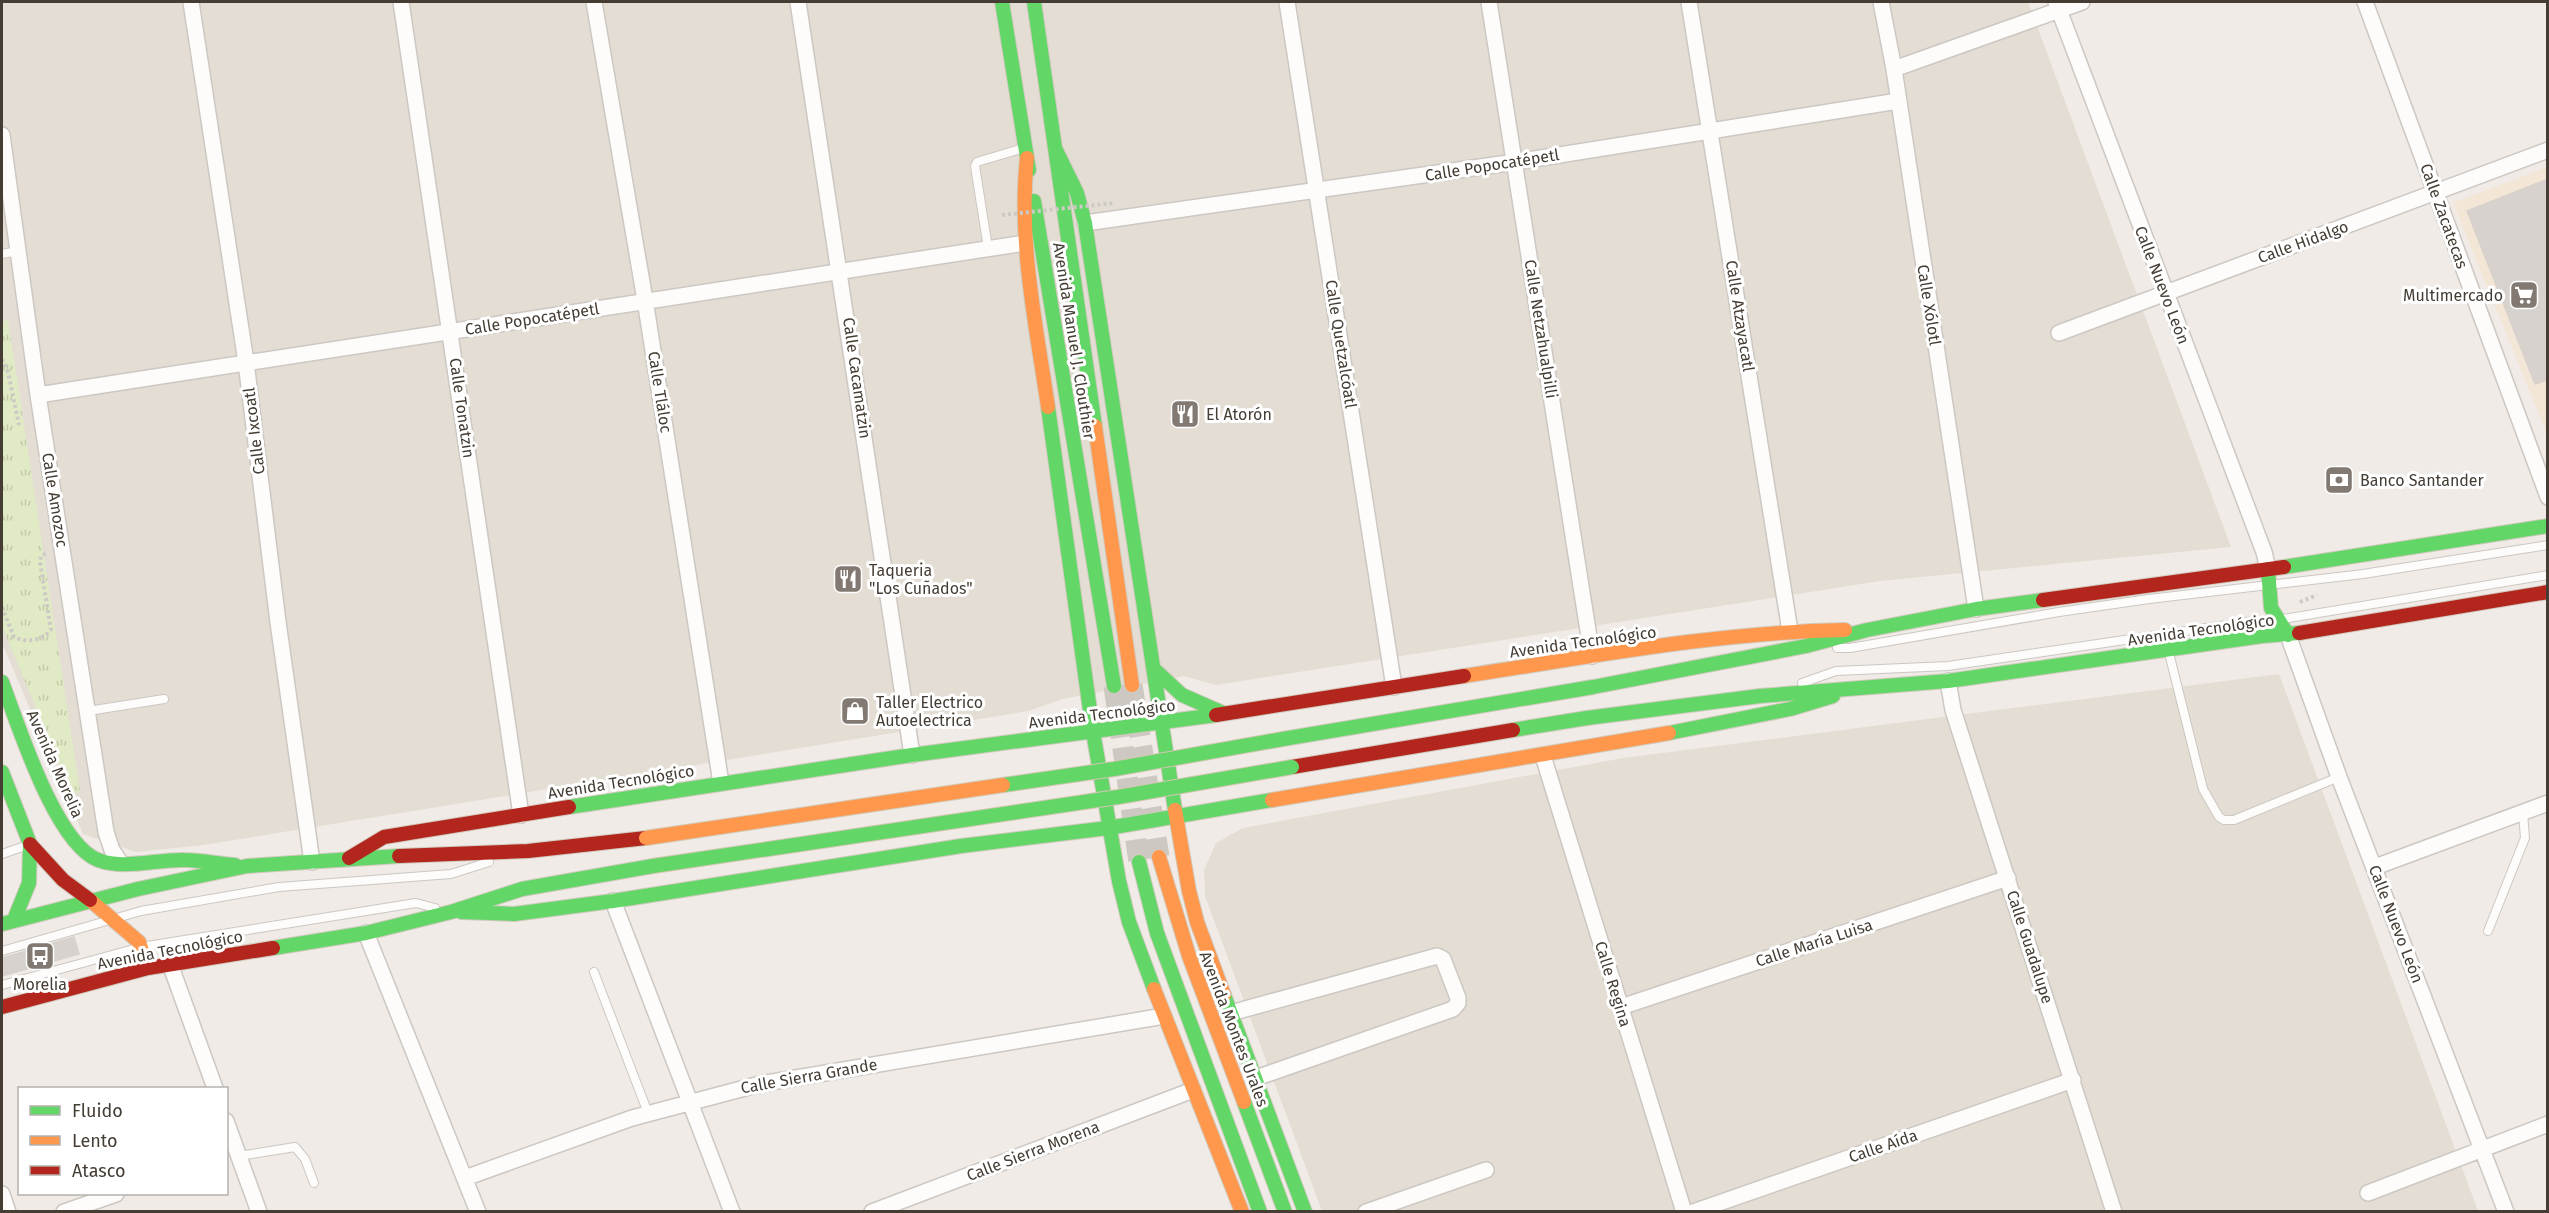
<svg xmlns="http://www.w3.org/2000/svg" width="2549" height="1213" font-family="'Fira Sans',sans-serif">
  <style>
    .residential { fill: #e4ddd3 }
    .commercial { fill: #f4e6d7 }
    .park { fill: url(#park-tufts) }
    .building { fill: #d7d2cd; stroke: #d8d2cc; stroke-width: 1.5 }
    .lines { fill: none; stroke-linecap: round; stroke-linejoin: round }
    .secondary-tunnel { stroke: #cec8c2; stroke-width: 21; stroke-dasharray: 21 10; stroke-linecap: butt }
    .lane-casing { stroke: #ccc7c2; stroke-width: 10 }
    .street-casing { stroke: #ccc7c2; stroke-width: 18 }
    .fast-casing { stroke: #d1cabe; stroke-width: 16 }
    .slow-casing { stroke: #d1cabe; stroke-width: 16 }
    .jam-casing { stroke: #d1cabe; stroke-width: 16 }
    .path { stroke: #cdcac6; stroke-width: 4; stroke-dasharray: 3 3; stroke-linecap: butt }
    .lane { stroke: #fdfcfb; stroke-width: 8 }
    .street { stroke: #fdfcfb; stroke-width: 15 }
    .fast { stroke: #63d668; stroke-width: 14 }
    .slow { stroke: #ff974d; stroke-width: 14 }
    .jam { stroke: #b3261e; stroke-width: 14 }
    .fast-bridge-casing { stroke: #d3c6b2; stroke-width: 16; stroke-linecap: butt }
    .slow-bridge-casing { stroke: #d3c6b2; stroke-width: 16; stroke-linecap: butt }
    .path-bridge { stroke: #cdcac6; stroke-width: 4; stroke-dasharray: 3 3; stroke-linecap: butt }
    .fast-bridge { stroke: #63d668; stroke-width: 14 }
    .slow-bridge { stroke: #ff974d; stroke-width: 14 }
    .labels { text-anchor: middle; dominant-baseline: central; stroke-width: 6; stroke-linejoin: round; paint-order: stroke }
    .street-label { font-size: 16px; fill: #453c33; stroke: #fff }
    .poi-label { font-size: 16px; fill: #453c33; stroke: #fff; text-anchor: start }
  </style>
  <defs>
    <pattern id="park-tufts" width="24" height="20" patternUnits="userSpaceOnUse" patternTransform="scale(1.5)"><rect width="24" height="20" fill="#e0eac4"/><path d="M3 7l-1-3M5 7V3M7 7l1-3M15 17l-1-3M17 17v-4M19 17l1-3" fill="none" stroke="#c2caa9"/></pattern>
  </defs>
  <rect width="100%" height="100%" fill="#f0ebe6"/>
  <path class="residential" d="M 2,2 L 2028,2 L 2231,547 L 1880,581 L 1216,685 L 1184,676 L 1063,699 L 1028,711 L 204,845 L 136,852 L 83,834 L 2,643 Z
    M 2279,674 L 2478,1211 L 1322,1211 L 1205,896 L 1204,870 L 1216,843 L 1243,828 L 1623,758 Z"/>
  <path class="commercial" d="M 2547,167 L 2547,434 L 2453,203 Z"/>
  <path class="park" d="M 8,320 L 80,792 L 72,794 L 2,626 L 2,322 Z"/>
  <path class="building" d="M 2548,179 L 2548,380 L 2535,384 L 2467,211 Z
    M 74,937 L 79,954 L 2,976 L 2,958 Z"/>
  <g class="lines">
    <path class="secondary-tunnel" d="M 1132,685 L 1159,857
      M 1114,686 L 1139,862"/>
    <g class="lane-casing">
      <path id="lane" d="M 988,248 L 975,166 L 977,162 L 1024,148
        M 2,254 L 18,251
        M 1837,648 L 1850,648 L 2059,612 L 2149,599 L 2363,574 L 2548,545
        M 2169,653 L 2203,789 L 2219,817 L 2224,820 L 2234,820 L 2339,777
        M 1802,683 L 1836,671 L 1948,666 L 2254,621 L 2277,620 L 2548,575
        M 88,711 L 164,699
        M 2,854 L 28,845
        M 2488,931 L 2525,838 L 2523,813
        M 2,951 L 141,911 L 279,887 L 451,874 L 489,862
        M 594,972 L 648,1113
        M 2,985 L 141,947 L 416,903 L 435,908
        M 239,1156 L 295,1147 L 305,1159 L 314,1183"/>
    </g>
    <g class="street-casing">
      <path id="street" d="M 191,2 L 246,362 L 278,622 L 312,862
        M 401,2 L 521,815
        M 594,2 L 645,300 L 721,783
        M 798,2 L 912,755
        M 1287,2 L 1394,687
        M 1489,2 L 1592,656
        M 1689,2 L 1790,631
        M 1881,2 L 1894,69 L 1976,609
        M 2056,2 L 2264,552 L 2268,569
        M 2365,2 L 2548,497
        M 1894,69 L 2082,2
        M 2,135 L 38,395 L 106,832 L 112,850 L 120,862
        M 1085,223 L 1515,162 L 1898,101
        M 2059,333 L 2548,150
        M 38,395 L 1025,243
        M 2288,635 L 2339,777 L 2506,1212
        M 1948,681 L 1953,710 L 2114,1212
        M 1543,756 L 1684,1212
        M 2375,867 L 2548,803
        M 613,901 L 732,1212
        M 366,933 L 478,1212
        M 170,964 L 215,1088
        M 1621,1007 L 2008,878
        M 1231,1013 L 1437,956 L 1443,959 L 1458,998 L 1458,1003 L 1453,1009 L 1256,1078
        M 226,1121 L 259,1212
        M 465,1178 L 632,1118 L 760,1084 L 1164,1016
        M 2368,1193 L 2548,1124
        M 2,1194 L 8,1212
        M 64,1212 L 116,1194
        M 872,1212 L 1193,1090
        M 1366,1212 L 1486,1170
        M 1693,1212 L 2073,1080"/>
    </g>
    <g class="fast-casing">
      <path id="fast" d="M 1002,2 L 1029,170
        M 1034,2 L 1095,426
        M 1055,148 L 1077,193 L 1085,223 L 1175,810
        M 1034,201 L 1114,686
        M 1048,407 L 1093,732 L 1119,881 L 1129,922 L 1154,989
        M 2284,567 L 2548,526
        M 2268,569 L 2271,608 L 2288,635
        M 1153,668 L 1182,695 L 1223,713
        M 2,682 C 18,724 55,843 98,860 C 125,870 157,859 185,860 C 202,860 218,864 235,865
        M 1513,730 L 1587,718 L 1760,696 L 1948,681 L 2262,636 L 2299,633
        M 1669,733 L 1790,709 L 1833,696
        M 1283,739 L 1593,687 L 1806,646 L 1867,630 L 1976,609 L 2043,600
        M 2,772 L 30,844 L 29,883 L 14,920
        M 569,807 L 912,755 L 1216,715
        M 1139,862 L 1157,933 L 1260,1212
        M 461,912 L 514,914 L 613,901 L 961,846 L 1108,828 L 1272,800
        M 2,924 L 138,889 L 247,866 L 399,856
        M 273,948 L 366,933 L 451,912 L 522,889 L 653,866
        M 1224,995 L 1305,1212
        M 1244,1102 L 1285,1212"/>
    </g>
    <g class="slow-casing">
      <path id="slow" d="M 1027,158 C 1018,242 1036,325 1048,407
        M 1095,426 L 1132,685
        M 1464,676 C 1588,657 1719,632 1845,630
        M 1272,800 L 1669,733
        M 1175,810 L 1189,891 L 1197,922 L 1224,995
        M 1159,857 L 1189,956 L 1244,1102
        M 90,900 L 139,942 L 148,968
        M 1154,989 L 1242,1212"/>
    </g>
    <g class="jam-casing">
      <path id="jam" d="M 2043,600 L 2284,567
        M 2299,633 L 2548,592
        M 1216,715 L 1464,676
        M 1292,767 L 1513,730
        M 30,844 L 63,880 L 90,900
        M 399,856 L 528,851 L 646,838
        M 349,858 L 384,837 L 569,807
        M 2,1007 L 148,968 L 273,948"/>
    </g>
    <path class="path" d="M 2,359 L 8,372 L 19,425
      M 2300,602 L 2317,595
      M 2,607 L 14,637 C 26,643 41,641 51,630 L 40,562 L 41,556 L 47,553"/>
    <use href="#lane" class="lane"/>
    <use href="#street" class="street"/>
    <use href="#fast" class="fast"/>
    <use href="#slow" class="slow"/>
    <use href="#jam" class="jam"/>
    <g class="fast-bridge-casing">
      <path id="fast-bridge" d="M 1003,785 L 1114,769 L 1283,739
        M 653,866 L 1118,797 L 1292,767"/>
    </g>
    <g class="slow-bridge-casing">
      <path id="slow-bridge" d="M 646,838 L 1003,785"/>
    </g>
    <path class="path-bridge" d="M 1002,215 L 1114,203"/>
    <use href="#fast-bridge" class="fast-bridge"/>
    <use href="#slow-bridge" class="slow-bridge"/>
  </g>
  <defs>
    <g id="supermarket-square" transform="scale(1.5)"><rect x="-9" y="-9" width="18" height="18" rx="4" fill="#817972" stroke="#fff"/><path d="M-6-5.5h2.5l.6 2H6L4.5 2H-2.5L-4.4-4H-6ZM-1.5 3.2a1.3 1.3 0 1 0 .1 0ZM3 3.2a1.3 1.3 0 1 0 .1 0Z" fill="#fff"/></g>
    <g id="restaurant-square" transform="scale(1.5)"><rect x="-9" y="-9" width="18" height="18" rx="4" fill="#817972" stroke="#fff"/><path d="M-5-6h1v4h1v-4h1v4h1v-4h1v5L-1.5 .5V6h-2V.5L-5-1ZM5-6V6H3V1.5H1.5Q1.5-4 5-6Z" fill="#fff"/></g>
    <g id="bank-square" transform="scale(1.5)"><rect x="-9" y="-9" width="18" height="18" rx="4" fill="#817972" stroke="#fff"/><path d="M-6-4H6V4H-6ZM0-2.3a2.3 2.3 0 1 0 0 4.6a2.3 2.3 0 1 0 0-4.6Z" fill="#fff"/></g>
    <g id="shop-square" transform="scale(1.5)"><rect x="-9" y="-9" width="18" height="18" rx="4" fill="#817972" stroke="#fff"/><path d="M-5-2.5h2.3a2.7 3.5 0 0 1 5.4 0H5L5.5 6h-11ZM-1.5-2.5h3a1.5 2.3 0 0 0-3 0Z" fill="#fff"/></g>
    <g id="bus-square" transform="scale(1.5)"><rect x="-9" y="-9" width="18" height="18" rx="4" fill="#817972" stroke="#fff"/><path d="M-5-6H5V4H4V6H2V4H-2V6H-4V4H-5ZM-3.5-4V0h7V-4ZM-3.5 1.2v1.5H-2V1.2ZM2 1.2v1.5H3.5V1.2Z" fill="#fff"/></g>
  </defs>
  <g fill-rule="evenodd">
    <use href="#supermarket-square" x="2524" y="295"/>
    <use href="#restaurant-square" x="1185" y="414"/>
    <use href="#bank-square" x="2339" y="480"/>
    <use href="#restaurant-square" x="848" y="579"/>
    <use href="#shop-square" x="855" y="711"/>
    <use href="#bus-square" x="40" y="956"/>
  </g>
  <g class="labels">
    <g class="street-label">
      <text transform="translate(1492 165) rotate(-9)">Calle Popocatépetl</text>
      <text transform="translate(2444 216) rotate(70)">Calle Zacatecas</text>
      <text transform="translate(2303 242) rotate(-20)">Calle Hidalgo</text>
      <text transform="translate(2162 285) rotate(69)">Calle Nuevo León</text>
      <text transform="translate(1929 305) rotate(81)">Calle Xólotl</text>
      <text transform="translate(1740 316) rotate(81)">Calle Atzayacatl</text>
      <text transform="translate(532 319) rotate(-9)">Calle Popocatépetl</text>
      <text transform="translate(1541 329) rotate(81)">Calle Netzahualpilli</text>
      <text transform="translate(1074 341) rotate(81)">Avenida Manuel J. Clouthier</text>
      <text transform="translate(1341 344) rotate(81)">Calle Quetzalcóatl</text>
      <text transform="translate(857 378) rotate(82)">Calle Cacamatzin</text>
      <text transform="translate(660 392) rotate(81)">Calle Tláloc</text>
      <text transform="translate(462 408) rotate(82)">Calle Tonatzin</text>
      <text transform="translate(254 431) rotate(-97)">Calle Ixcoatl</text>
      <text transform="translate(55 500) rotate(81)">Calle Amozoc</text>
      <text transform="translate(2201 630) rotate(-8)">Avenida Tecnológico</text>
      <text transform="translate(1583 642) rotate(-8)">Avenida Tecnológico</text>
      <text transform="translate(1102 714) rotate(-7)">Avenida Tecnológico</text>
      <text transform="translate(55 764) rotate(66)">Avenida Morelia</text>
      <text transform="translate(621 782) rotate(-9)">Avenida Tecnológico</text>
      <text transform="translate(2396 924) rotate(69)">Calle Nuevo León</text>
      <text transform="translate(1814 943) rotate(-18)">Calle María Luisa</text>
      <text transform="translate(2030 947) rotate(72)">Calle Guadalupe</text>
      <text transform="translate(170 950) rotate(-11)">Avenida Tecnológico</text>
      <text transform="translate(1613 984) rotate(73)">Calle Regina</text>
      <text transform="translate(1234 1029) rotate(69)">Avenida Montes Urales</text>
      <text transform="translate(809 1076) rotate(-10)">Calle Sierra Grande</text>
      <text transform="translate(1883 1146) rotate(-19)">Calle Aída</text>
      <text transform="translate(1033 1151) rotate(-21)">Calle Sierra Morena</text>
    </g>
    <g class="poi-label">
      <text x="2503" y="295" text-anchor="end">Multimercado</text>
      <text x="1206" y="414">El Atorón</text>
      <text x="2360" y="480">Banco Santander</text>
      <text x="869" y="570">Taqueria<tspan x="869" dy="18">"Los Cuñados"</tspan></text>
      <text x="876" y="702">Taller Electrico<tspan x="876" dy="18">Autoelectrica</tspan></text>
      <text x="40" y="984" text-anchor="middle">Morelia</text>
    </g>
  </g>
  <rect width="2549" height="1213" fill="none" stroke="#453c33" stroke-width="6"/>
  <rect x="18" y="1087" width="210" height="108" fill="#ffffff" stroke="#b5b1ad" stroke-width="1.5"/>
  <rect x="30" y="1106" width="30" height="9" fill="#63d668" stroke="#b5b1ad" stroke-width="1.5"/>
  <text x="72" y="1117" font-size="18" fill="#453c33">Fluido</text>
  <rect x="30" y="1136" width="30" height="9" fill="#ff974d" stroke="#b5b1ad" stroke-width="1.5"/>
  <text x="72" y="1147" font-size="18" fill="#453c33">Lento</text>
  <rect x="30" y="1166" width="30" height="9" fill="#b3261e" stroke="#b5b1ad" stroke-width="1.5"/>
  <text x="72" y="1177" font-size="18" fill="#453c33">Atasco</text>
</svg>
